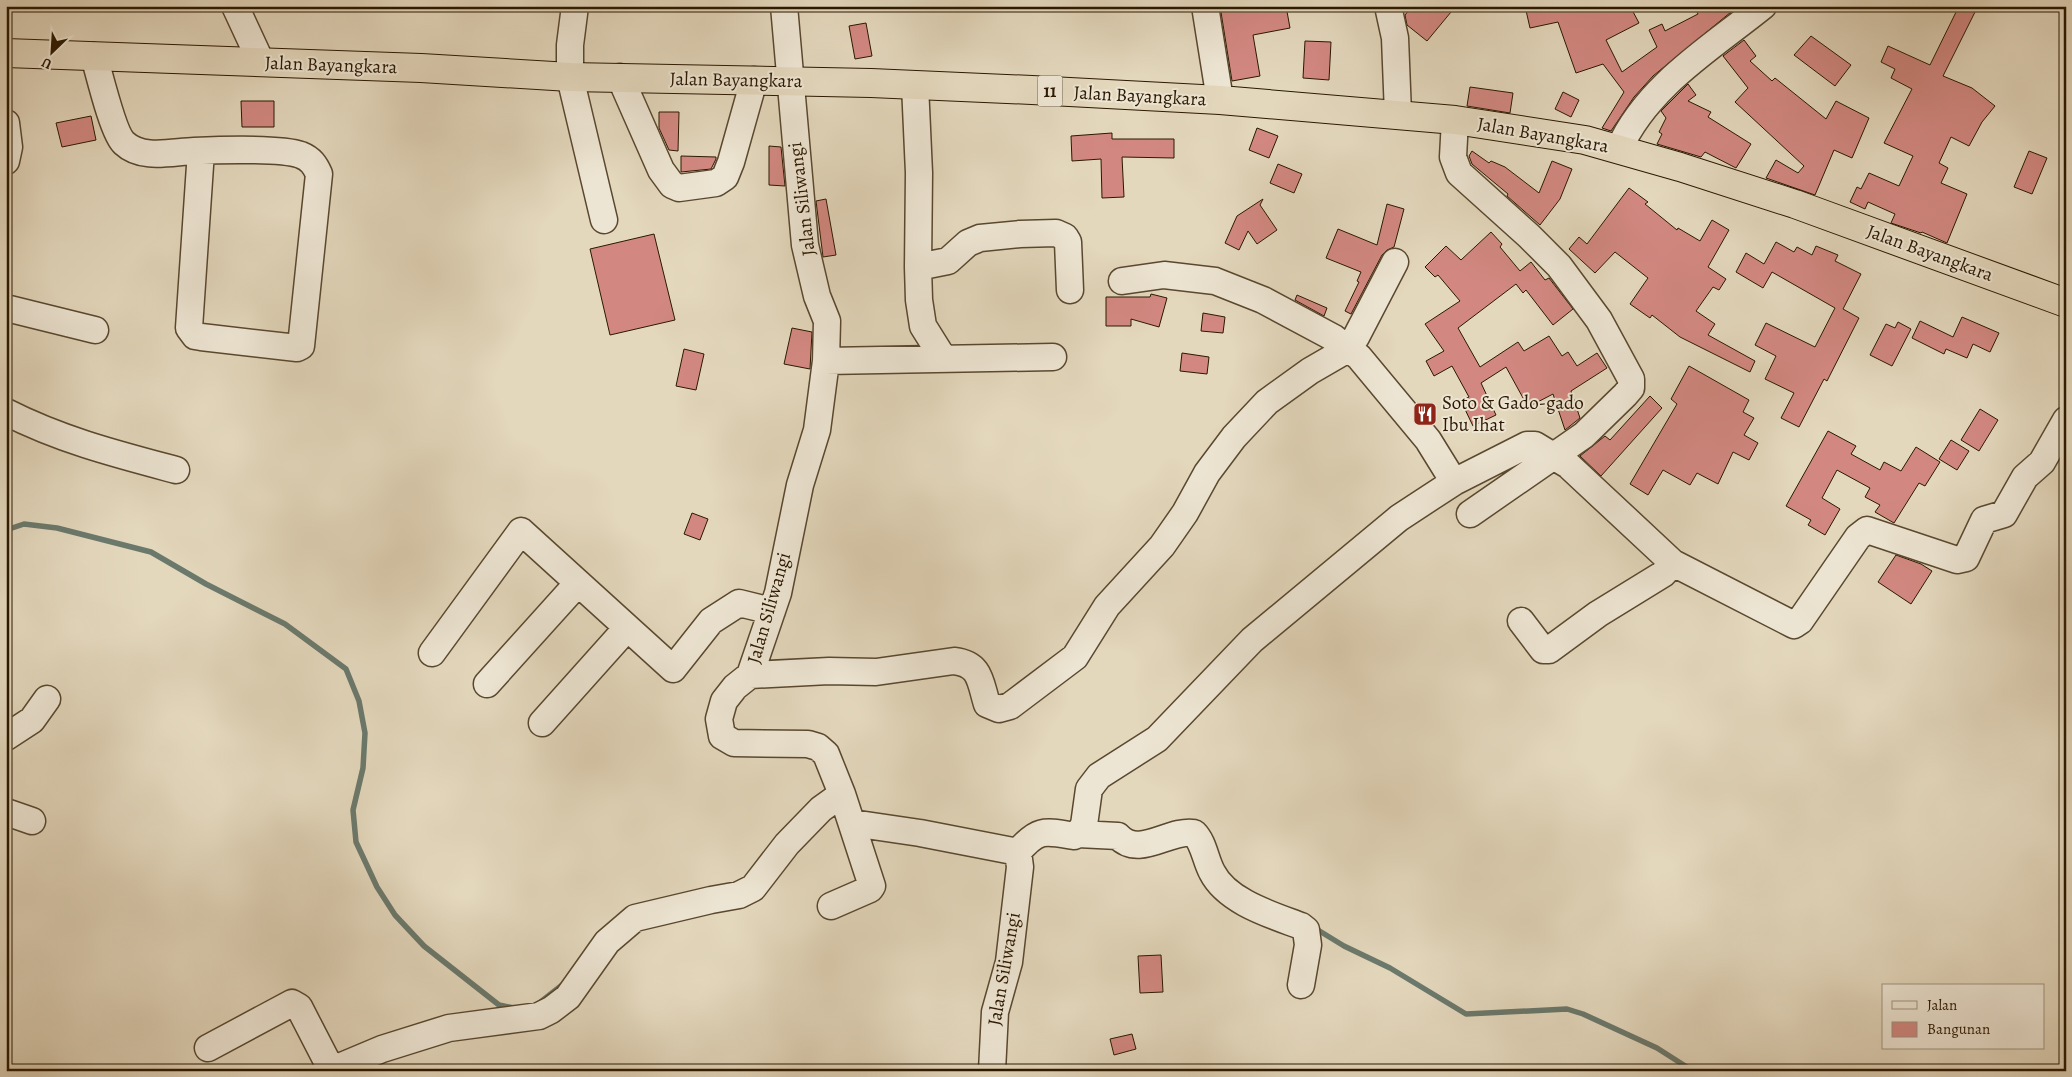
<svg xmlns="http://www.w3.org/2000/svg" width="2072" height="1077" font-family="Alegreya,serif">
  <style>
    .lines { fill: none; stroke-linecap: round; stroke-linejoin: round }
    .stream { stroke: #6b796c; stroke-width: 5.5 }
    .building { fill: #d28881; stroke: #2b1800 }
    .minor-casing { stroke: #59482f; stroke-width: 29 }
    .highway-casing { stroke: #2b1800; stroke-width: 30 }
    .minor { stroke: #ede5d3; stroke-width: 26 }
    .highway { stroke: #e3d7bc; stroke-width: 28 }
    .labels { text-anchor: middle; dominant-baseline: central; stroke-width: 4; stroke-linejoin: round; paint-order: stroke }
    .shield { fill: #ede5d3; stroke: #65563f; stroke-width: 1 }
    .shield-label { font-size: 18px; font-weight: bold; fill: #2b1800 }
    .street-label { font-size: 19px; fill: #2b1800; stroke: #ede5d3 }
    .poi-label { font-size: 19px; fill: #2b1800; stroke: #ede5d3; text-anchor: start }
  </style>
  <rect width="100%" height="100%" fill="#e3d7bc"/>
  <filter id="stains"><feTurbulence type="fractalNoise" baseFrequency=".004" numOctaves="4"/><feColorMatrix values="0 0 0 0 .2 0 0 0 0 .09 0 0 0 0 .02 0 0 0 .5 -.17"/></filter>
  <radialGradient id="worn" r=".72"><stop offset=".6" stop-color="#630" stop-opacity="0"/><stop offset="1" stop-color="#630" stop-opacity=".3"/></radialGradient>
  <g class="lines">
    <path class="stream" d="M 6,530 L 24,524 L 57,528 L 151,552 L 206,584 L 285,624 L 346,669 L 359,701 L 365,733 L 363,768 L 353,810 L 356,842 L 377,887 L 395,915 L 424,946 L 499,1005 L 514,1008
      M 1313,927 L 1344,946 L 1390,968 L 1466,1014 L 1567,1009 L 1583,1014 L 1657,1048 L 1693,1071
      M 538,1004 L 566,982"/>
  </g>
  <path class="building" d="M 1220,6 L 1286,6 L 1290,28 L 1253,35 L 1260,76 L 1232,81 Z
    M 1412,6 L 1456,6 L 1427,41 L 1407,25 L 1405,15 Z
    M 1525,6 L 1630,6 L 1639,23 L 1606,40 L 1622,72 L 1657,47 L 1649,30 L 1662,24 L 1665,31 L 1698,14 L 1694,6 L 1729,6 L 1731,12 L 1653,76 L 1634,97 L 1611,131 L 1602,128 L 1624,92 L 1603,64 L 1576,73 L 1558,22 L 1530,28 Z
    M 1959,6 L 1978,6 L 1943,76 L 1972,88 L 1995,106 L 1982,122 L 1969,146 L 1951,137 L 1939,163 L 1948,168 L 1941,183 L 1967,194 L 1947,243 L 1922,232 L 1921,233 L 1891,223 L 1895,214 L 1868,202 L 1865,209 L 1850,202 L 1857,187 L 1861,189 L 1869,173 L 1899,186 L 1913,156 L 1884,143 L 1912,89 L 1891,78 L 1895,69 L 1881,62 L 1888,46 L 1930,65 Z
    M 866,23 L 872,56 L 855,59 L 849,26 Z
    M 1811,36 L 1851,65 L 1835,86 L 1794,55 Z
    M 1744,40 L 1756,56 L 1750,61 L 1772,81 L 1775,78 L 1826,119 L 1836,101 L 1869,118 L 1852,158 L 1834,150 L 1815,195 L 1766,178 L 1776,160 L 1798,173 L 1804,166 L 1735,102 L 1748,88 L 1723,56 Z
    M 1305,41 L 1331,42 L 1329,80 L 1303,78 Z
    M 1688,84 L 1696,95 L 1688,101 L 1711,112 L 1708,117 L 1751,144 L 1736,168 L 1705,152 L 1701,157 L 1657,144 L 1662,134 L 1659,132 L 1666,118 L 1661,111 Z
    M 1470,87 L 1513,93 L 1510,113 L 1467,106 Z
    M 1563,92 L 1579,100 L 1571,117 L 1555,109 Z
    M 241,101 L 274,101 L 274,127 L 242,127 Z
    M 659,112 L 679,112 L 678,151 L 669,150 L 659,128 Z
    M 91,116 L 96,140 L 62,147 L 56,123 Z
    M 1257,128 L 1278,136 L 1269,158 L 1249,150 Z
    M 1112,133 L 1112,139 L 1174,139 L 1174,158 L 1122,157 L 1124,197 L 1102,198 L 1101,159 L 1072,161 L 1071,136 Z
    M 769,146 L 781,147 L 785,186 L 769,185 Z
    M 1472,151 L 1489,163 L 1491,161 L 1505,167 L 1539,193 L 1552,161 L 1572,169 L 1560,199 L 1540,225 L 1507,196 L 1508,194 L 1472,164 L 1469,156 Z
    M 2029,151 L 2047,158 L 2032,194 L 2014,187 Z
    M 681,156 L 716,157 L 716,159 L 711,169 L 681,172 Z
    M 1278,164 L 1302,174 L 1294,193 L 1270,183 Z
    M 1629,188 L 1648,202 L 1645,204 L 1677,230 L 1678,228 L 1700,241 L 1712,220 L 1729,230 L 1708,267 L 1726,279 L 1719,290 L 1713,287 L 1696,311 L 1715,324 L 1708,335 L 1755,361 L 1750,372 L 1680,337 L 1652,315 L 1650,318 L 1630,304 L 1648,278 L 1615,252 L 1595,273 L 1569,249 L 1579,237 L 1587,244 Z
    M 826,199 L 836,255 L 823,257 L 816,201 Z
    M 1263,199 L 1260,205 L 1277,230 L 1257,244 L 1248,231 L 1239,250 L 1225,243 L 1237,216 Z
    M 1387,204 L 1404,209 L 1394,247 L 1387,250 L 1382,255 L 1351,314 L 1345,311 L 1359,282 L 1357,281 L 1361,272 L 1326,258 L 1338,229 L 1377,245 Z
    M 1491,232 L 1502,244 L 1500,247 L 1520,271 L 1531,262 L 1545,280 L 1549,278 L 1573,309 L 1553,325 L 1526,290 L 1523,293 L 1516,284 L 1458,328 L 1480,367 L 1518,342 L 1524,351 L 1549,336 L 1562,356 L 1568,352 L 1577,366 L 1597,353 L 1607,368 L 1571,391 L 1580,418 L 1565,430 L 1553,394 L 1528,407 L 1506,367 L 1481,383 L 1496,415 L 1473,426 L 1461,401 L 1469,397 L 1452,366 L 1434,376 L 1426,361 L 1444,351 L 1425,324 L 1460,301 L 1438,275 L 1435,277 L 1425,267 L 1446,246 L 1461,260 Z
    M 654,234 L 675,320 L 610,335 L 590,249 Z
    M 1776,242 L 1794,252 L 1797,247 L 1812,255 L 1816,246 L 1838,255 L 1835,261 L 1861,274 L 1843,309 L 1859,318 L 1827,381 L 1824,379 L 1799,427 L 1781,418 L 1794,393 L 1765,379 L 1776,356 L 1755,345 L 1766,323 L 1815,347 L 1835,308 L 1772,272 L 1763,288 L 1736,272 L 1746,253 L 1764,264 Z
    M 1151,294 L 1167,298 L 1159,327 L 1131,319 L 1131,326 L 1106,326 L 1106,297 L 1150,297 Z
    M 1297,295 L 1327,308 L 1324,316 L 1295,300 Z
    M 1203,313 L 1225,317 L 1223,333 L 1201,331 Z
    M 1962,317 L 1999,333 L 1990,352 L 1973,344 L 1967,358 L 1946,349 L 1944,354 L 1912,338 L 1920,321 L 1953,337 Z
    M 1898,322 L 1911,329 L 1892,366 L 1870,355 L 1886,324 L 1895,328 Z
    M 792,328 L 812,332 L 810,369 L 784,364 Z
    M 684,349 L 704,354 L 696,390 L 676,386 Z
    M 1182,353 L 1209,357 L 1207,374 L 1180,371 Z
    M 1689,366 L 1749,400 L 1743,412 L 1754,418 L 1744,435 L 1758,443 L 1749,460 L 1733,452 L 1718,484 L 1697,473 L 1690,485 L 1663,470 L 1648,495 L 1630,484 L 1677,404 L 1671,399 Z
    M 1650,396 L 1662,408 L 1601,476 L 1580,456 L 1605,436 L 1610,440 Z
    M 1980,409 L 1998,420 L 1979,451 L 1961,440 Z
    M 1828,431 L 1856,446 L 1851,454 L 1880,470 L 1884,462 L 1901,471 L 1916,447 L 1940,462 L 1925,486 L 1919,483 L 1894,523 L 1875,512 L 1880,505 L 1865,497 L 1870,488 L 1837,470 L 1822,498 L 1840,509 L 1825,535 L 1808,525 L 1811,520 L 1786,506 Z
    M 1951,440 L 1969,451 L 1957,470 L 1939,459 Z
    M 692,513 L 708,519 L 700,540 L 684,534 Z
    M 1896,555 L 1921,564 L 1932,571 L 1911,604 L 1878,582 Z
    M 1161,955 L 1163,992 L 1140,993 L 1138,956 Z
    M 1132,1034 L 1136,1049 L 1114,1055 L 1110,1039 Z"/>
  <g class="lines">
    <g class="minor-casing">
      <path id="minor" d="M 235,6 L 261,62
        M 575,6 L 570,45 L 570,77 L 604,220
        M 784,6 L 805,245 L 817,296 L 827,321 L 826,361 L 817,430 L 800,485 L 778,593 L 750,675 L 735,687 L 724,701 L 719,719 L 722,736 L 734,743 L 808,744 L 818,747 L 826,754 L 842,794 L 872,886 L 870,889 L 831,906
        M 1205,6 L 1220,100
        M 1388,6 L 1395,38 L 1398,114
        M 94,56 C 99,73 113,133 124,143 C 142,160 171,152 194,151 C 217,150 282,148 301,155 C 311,159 315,165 319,174 L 301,346 L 297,348 L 201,337 L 195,336 L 189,328 L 201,151
        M 620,77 L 661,170 L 672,185 L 679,188 L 716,183 L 725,177 L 731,162 L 754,80
        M 915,85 L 919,173 L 918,267
        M 1455,120 L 1453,157 L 1459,173 L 1529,236 L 1559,266 L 1599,320 L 1631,379 L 1631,388 L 1625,395 L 1584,435 L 1470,514
        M 6,123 L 9,147 L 6,161
        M 1619,149 C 1647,86 1711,48 1763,6
        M 1122,281 L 1164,275 L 1215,281 L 1263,300 L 1334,338 L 1359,357 L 1428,440 L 1454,482
        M 6,308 L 95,330
        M 943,358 L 923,326 L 919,300 L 918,267 L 948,261 L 968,243 L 980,238 L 1020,234 L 1056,233 L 1065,237 L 1068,242 L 1070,290
        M 826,361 L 1053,357
        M 6,412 C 61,440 116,454 176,470
        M 1521,621 L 1543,650 L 1549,650 L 1598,614 L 1663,574 L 1673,563
        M 432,653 L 521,531 L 673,669 L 711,621 L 739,603 L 772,611
        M 750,675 L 829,671 L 876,672 L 954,661 C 981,664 980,682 987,704 L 999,709 L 1010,706 L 1075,657 L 1107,606 L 1162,546 L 1185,513 L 1207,473 L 1234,437 L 1267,402 L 1310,371 L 1348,349 L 1356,337 L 1395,262
        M 487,684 L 578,583
        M 542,723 L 627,628
        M 6,737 L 32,720 L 47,699
        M 6,812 L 32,821
        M 852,823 L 920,833 L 1018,852
        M 1078,834 L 1084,825 L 1089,789 L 1099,776 L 1157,739 L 1252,640 L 1399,518 L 1454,482 L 1527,445 L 1535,445 L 1568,465 L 1673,563 L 1794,625 L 1800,621 L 1858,537 L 1867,530 L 1957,560 L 1966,558 L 1984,520 L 2004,514 L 2025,477 L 2042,462 L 2066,420
        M 1018,852 C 1038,828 1045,831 1074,836 L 1078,834 L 1118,836 C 1139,859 1169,829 1194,833 C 1204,843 1205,859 1212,872 C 1227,902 1272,915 1301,926 L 1306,930 L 1308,945 L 1301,985
        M 208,1048 L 292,1003 L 299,1007 L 332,1071
        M 332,1070 L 382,1049 L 449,1028 L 539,1016 L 551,1010 L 568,997 L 607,942 L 635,918 L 711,900 L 739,895 L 753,888 L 787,844 L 821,809 L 842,794
        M 992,1071 L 995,1012 L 1009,962 L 1020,867 L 1018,852"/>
    </g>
    <g class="highway-casing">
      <path id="highway" d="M 6,53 L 421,68 L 570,77 L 871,83 L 1032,90 L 1220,100 L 1455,120 L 1585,140 L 1680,167 L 1795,204 L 2066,303"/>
    </g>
    <use href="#minor" class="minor"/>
    <use href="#highway" class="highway"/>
  </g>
  <defs>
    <g id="restaurant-square" transform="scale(1.25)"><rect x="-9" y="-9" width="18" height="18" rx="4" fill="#8f2418" stroke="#ede5d3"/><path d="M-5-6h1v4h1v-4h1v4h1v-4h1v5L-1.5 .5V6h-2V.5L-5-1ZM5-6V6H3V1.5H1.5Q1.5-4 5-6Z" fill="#fff"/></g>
  </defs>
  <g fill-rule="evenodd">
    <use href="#restaurant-square" x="1425" y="414"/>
  </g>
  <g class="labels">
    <rect class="shield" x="1037.5" y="75.5" width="25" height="31" rx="4"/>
    <g class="shield-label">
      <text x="1050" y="91">11</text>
    </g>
    <g class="street-label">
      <text transform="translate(331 65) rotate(2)">Jalan Bayangkara</text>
      <text transform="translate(736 80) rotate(1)">Jalan Bayangkara</text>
      <text transform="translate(1140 96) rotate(3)">Jalan Bayangkara</text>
      <text transform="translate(1543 135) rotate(10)">Jalan Bayangkara</text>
      <text transform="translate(802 199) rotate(-97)">Jalan Siliwangi</text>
      <text transform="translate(1930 253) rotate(20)">Jalan Bayangkara</text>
      <text transform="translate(769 608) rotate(-74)">Jalan Siliwangi</text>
      <text transform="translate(1004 969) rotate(-80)">Jalan Siliwangi</text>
    </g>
    <g class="poi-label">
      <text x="1442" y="403">Soto &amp; Gado-gado<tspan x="1442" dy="22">Ibu Ihat</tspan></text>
    </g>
  </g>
  <rect width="2072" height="1077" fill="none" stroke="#e3d7bc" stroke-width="25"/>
  <rect x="8" y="8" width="2057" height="1062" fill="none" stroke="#2b1800" stroke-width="2.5"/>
  <rect x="12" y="12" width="2047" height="1052" fill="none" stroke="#2b1800"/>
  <rect x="1882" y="984" width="162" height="65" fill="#ede5d3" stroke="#9f937f"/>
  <rect x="1892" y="1001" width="25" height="8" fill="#ede5d3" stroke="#9f937f"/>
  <text x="1927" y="1010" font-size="15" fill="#2b1800">Jalan</text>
  <rect x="1892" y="1022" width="25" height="15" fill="#d28881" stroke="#9f937f"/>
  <text x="1927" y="1034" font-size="15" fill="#2b1800">Bangunan</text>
  <g transform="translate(52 52) rotate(205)" stroke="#ede5d3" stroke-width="4" paint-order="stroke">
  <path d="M0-4L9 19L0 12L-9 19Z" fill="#2b1800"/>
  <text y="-8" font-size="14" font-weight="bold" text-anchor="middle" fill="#2b1800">U</text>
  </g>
  <rect width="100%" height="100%" filter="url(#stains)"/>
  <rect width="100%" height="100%" fill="url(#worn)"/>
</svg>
